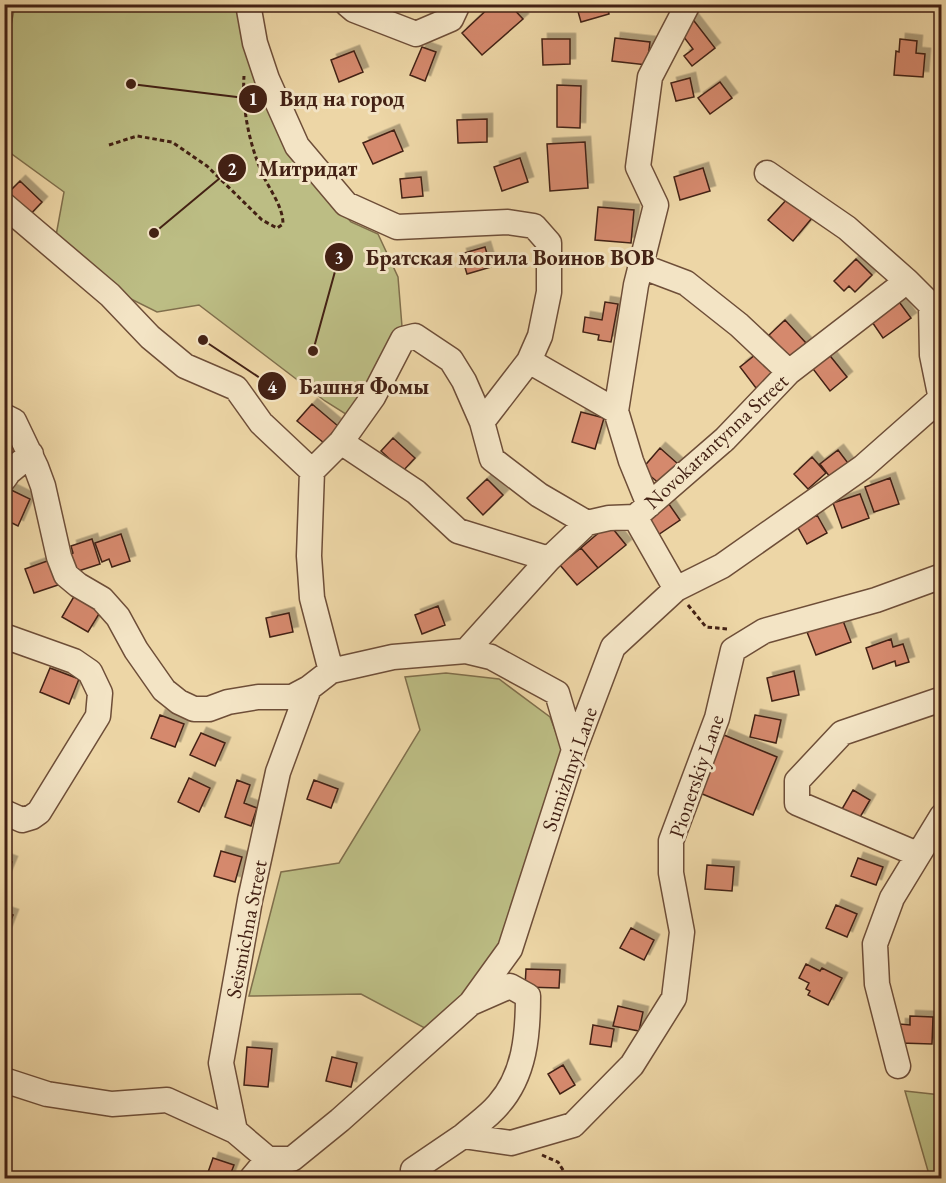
<svg xmlns="http://www.w3.org/2000/svg" width="946" height="1183" font-family="'EB Garamond',serif">
  <style>
    .green { fill: #bcbd84; stroke: #806f4c; stroke-width: 1.5 }
    .building { fill: #d5896d; stroke: #432114; stroke-width: 1.5; filter: url(#shadow) }
    .lines { fill: none; stroke-linecap: round; stroke-linejoin: round }
    .minor-casing { stroke: #6e4e38; stroke-width: 27 }
    .path { stroke: #432114; stroke-width: 3; stroke-dasharray: 4.5 3; stroke-linecap: butt }
    .minor { stroke: #f3e4c5; stroke-width: 24 }
    .labels { text-anchor: middle; dominant-baseline: central; stroke-width: 6; stroke-linejoin: round; paint-order: stroke }
    .street-label { font-size: 21px; fill: #432114; stroke: #f3e4c5 }
    .leader { fill: none; stroke: #432114; stroke-width: 2 }
    .callout-dot { fill: #432114; stroke: #f3e4c5; stroke-width: 2 }
    .mark-label { font-size: 18px; text-anchor: middle; font-weight: bold; fill: #fff }
    .callout-label { font-size: 22px; text-anchor: middle; font-weight: bold; fill: #432114; stroke: #f3e4c5; stroke-width: 6; stroke-linejoin: round; paint-order: stroke }
  </style>
  <defs>
    <filter id="shadow"><feDropShadow dx="5.5" dy="-5.5" stdDeviation="0" flood-color="#0004"/></filter>
  </defs>
  <rect width="100%" height="100%" fill="#edd6a6"/>
  <filter id="stains"><feTurbulence type="fractalNoise" baseFrequency=".00333" numOctaves="4"/><feColorMatrix values="0 0 0 0 .2 0 0 0 0 .09 0 0 0 0 .02 0 0 0 .5 -.17"/></filter>
  <radialGradient id="worn" r=".72"><stop offset=".6" stop-color="#630" stop-opacity="0"/><stop offset="1" stop-color="#630" stop-opacity=".3"/></radialGradient>
  <path class="green" d="M 15,5 L 237,5 L 304,170 L 351,222 L 378,234 L 398,277 L 403,339 L 352,418 L 325,401 L 199,305 L 157,312 L 111,289 L 55,241 L 64,192 L 5,149 L 5,55 Z
    M 446,673 L 499,679 L 550,717 L 566,759 L 501,953 L 436,1034 L 361,994 L 249,996 L 281,872 L 339,863 L 420,730 L 405,677 Z
    M 905,1091 L 941,1095 L 941,1178 L 930,1178 Z"/>
  <path class="building" d="M 493,4 L 509,4 L 523,19 L 482,55 L 462,33 Z
    M 588,4 L 607,4 L 609,14 L 581,22 L 577,8 Z
    M 691,17 L 715,48 L 692,66 L 684,56 L 693,49 L 677,28 Z
    M 615,38 L 650,42 L 647,65 L 612,61 Z
    M 542,39 L 570,39 L 570,64 L 543,65 Z
    M 900,39 L 917,41 L 916,53 L 925,54 L 923,77 L 894,75 L 896,51 L 899,52 Z
    M 422,47 L 436,52 L 425,81 L 410,75 Z
    M 354,51 L 363,72 L 339,82 L 331,60 Z
    M 690,78 L 694,97 L 676,101 L 671,83 Z
    M 720,82 L 732,98 L 710,114 L 698,98 Z
    M 557,85 L 581,86 L 580,128 L 557,127 Z
    M 487,119 L 487,142 L 458,143 L 457,120 Z
    M 394,130 L 403,151 L 373,164 L 363,143 Z
    M 585,142 L 588,188 L 550,191 L 547,144 Z
    M 520,158 L 528,182 L 502,191 L 494,167 Z
    M 703,168 L 710,191 L 680,200 L 674,177 Z
    M 421,177 L 423,196 L 402,198 L 400,179 Z
    M 20,181 L 42,202 L 26,219 L 4,197 Z
    M 788,198 L 812,218 L 793,241 L 768,220 Z
    M 598,207 L 634,210 L 631,243 L 595,240 Z
    M 485,247 L 491,267 L 467,274 L 461,254 Z
    M 856,259 L 872,275 L 855,292 L 849,286 L 844,291 L 834,281 Z
    M 897,299 L 911,318 L 883,338 L 870,319 Z
    M 605,302 L 618,304 L 611,342 L 598,340 L 599,335 L 583,332 L 585,317 L 602,320 Z
    M 785,320 L 806,343 L 790,358 L 769,335 Z
    M 760,351 L 776,372 L 756,388 L 740,367 Z
    M 827,352 L 847,377 L 830,391 L 810,365 Z
    M 312,404 L 338,426 L 324,443 L 297,421 Z
    M 581,412 L 604,418 L 595,449 L 572,442 Z
    M 12,435 L 23,450 L 4,465 L 4,441 Z
    M 393,438 L 415,458 L 403,471 L 381,451 Z
    M 660,448 L 678,464 L 661,485 L 642,469 Z
    M 838,450 L 851,467 L 833,481 L 820,464 Z
    M 812,457 L 826,473 L 808,489 L 794,474 Z
    M 890,478 L 899,504 L 874,512 L 865,487 Z
    M 487,479 L 503,495 L 483,515 L 467,498 Z
    M 5,487 L 30,499 L 18,526 L 4,519 Z
    M 860,494 L 869,518 L 842,528 L 833,503 Z
    M 664,497 L 680,520 L 655,537 L 639,514 Z
    M 817,515 L 827,533 L 807,544 L 797,526 Z
    M 609,524 L 626,545 L 598,568 L 581,548 Z
    M 121,534 L 130,561 L 112,567 L 109,559 L 102,562 L 95,543 Z
    M 92,539 L 100,564 L 69,574 L 63,557 L 73,553 L 71,546 Z
    M 581,548 L 598,568 L 577,585 L 560,565 Z
    M 50,560 L 58,585 L 34,593 L 25,569 Z
    M 76,593 L 102,609 L 88,632 L 62,617 Z
    M 438,606 L 445,625 L 422,634 L 415,615 Z
    M 289,613 L 293,632 L 270,637 L 266,618 Z
    M 842,618 L 851,642 L 816,655 L 807,632 Z
    M 891,639 L 893,647 L 903,644 L 909,662 L 896,666 L 895,661 L 873,669 L 866,648 Z
    M 50,668 L 79,679 L 69,704 L 40,692 Z
    M 794,671 L 799,695 L 772,701 L 767,678 Z
    M 160,715 L 184,724 L 175,747 L 151,738 Z
    M 755,715 L 781,720 L 776,743 L 750,737 Z
    M 201,733 L 225,743 L 215,766 L 190,755 Z
    M 724,735 L 777,757 L 753,815 L 700,793 Z
    M 189,778 L 210,788 L 199,812 L 178,802 Z
    M 237,780 L 250,785 L 244,803 L 257,808 L 251,826 L 225,817 Z
    M 314,780 L 338,789 L 331,808 L 307,799 Z
    M 853,790 L 870,800 L 859,819 L 842,809 Z
    M 221,851 L 242,857 L 235,882 L 214,876 Z
    M 858,858 L 883,867 L 876,885 L 851,876 Z
    M 4,859 L 12,862 L 4,881 Z
    M 707,865 L 734,867 L 732,891 L 705,889 Z
    M 836,905 L 857,914 L 847,937 L 826,928 Z
    M 4,912 L 13,915 L 4,938 Z
    M 631,928 L 654,940 L 644,960 L 620,948 Z
    M 806,964 L 820,971 L 822,968 L 842,978 L 828,1005 L 808,995 L 810,991 L 806,989 L 809,983 L 799,978 Z
    M 526,969 L 560,970 L 559,988 L 525,987 Z
    M 618,1006 L 643,1012 L 639,1031 L 613,1026 Z
    M 910,1016 L 933,1017 L 932,1044 L 900,1043 L 900,1024 L 910,1025 Z
    M 593,1025 L 614,1029 L 611,1047 L 590,1044 Z
    M 247,1047 L 272,1049 L 268,1087 L 244,1085 Z
    M 332,1057 L 357,1063 L 351,1087 L 326,1081 Z
    M 563,1065 L 575,1085 L 560,1094 L 548,1074 Z
    M 213,1158 L 234,1165 L 229,1178 L 206,1178 Z"/>
  <g class="lines">
    <g class="minor-casing">
      <path id="minor" d="M 248,4 L 255,43 L 267,79 L 297,146 L 346,204 L 397,227 L 508,222 L 534,226 L 549,243 L 549,292 L 540,336 L 529,361 L 482,422 L 492,459 L 539,495 L 587,523
        M 347,4 L 354,10 L 416,34 L 451,19 L 458,4
        M 767,173 L 847,228 L 907,281
        M 4,205 L 110,295 L 150,337 L 185,366 L 236,388 L 261,423 L 312,471
        M 641,266 L 686,283 L 739,325 L 789,372
        M 931,305 L 932,355 L 942,404
        M 529,361 L 616,411
        M 4,416 L 14,421 L 36,467 L 43,486 L 59,557 L 66,575 L 78,585 L 102,599 L 118,617 L 136,650 L 164,690 L 179,702 L 194,709 L 209,709 L 228,702 L 258,697 L 292,697 L 309,688 L 331,671 L 393,657 L 466,651 L 491,657 L 557,693 L 574,750
        M 341,442 L 416,492 L 458,531 L 549,559
        M 4,479 L 9,472 L 31,454
        M 649,505 L 631,461 L 616,411 L 636,285 L 656,205 L 638,167 L 650,77 L 688,4
        M 635,517 L 676,589
        M 4,636 L 74,661 L 90,672 L 100,693 L 98,716 L 39,812 L 32,817 L 22,820 L 4,812
        M 466,651 L 549,559 L 587,523 L 609,518 L 635,517 L 725,439 L 789,372 L 907,281 L 931,305
        M 331,671 L 312,598 L 309,556 L 312,471 L 341,442 L 373,397 L 403,339 L 415,336 L 451,360 L 464,381 L 482,422
        M 917,854 L 797,803 L 797,781 L 842,733 L 942,699
        M 898,1066 L 877,984 L 875,944 L 892,898 L 942,816
        M 4,1080 L 47,1094 L 112,1104 L 167,1100 L 235,1131
        M 463,1136 C 474,1126 488,1117 498,1105 C 525,1075 528,1034 528,996 L 510,986 L 471,1003
        M 268,1159 L 235,1131 L 221,1063 L 250,900 L 278,772 L 309,688
        M 413,1170 L 463,1136 L 511,1143 L 573,1125 L 632,1065 L 674,998 L 682,932 L 671,873 L 671,841 L 717,718 L 733,650 L 764,631 L 876,600 L 942,576
        M 252,1178 L 268,1159 L 292,1159 L 340,1120 L 471,1003 L 510,949 L 574,750 L 613,647 L 676,589 L 722,566 L 863,467 L 940,399"/>
    </g>
    <path class="path" d="M 109,145 L 137,136 L 172,142 L 207,166 L 262,220 L 277,228 L 283,224 C 283,206 269,189 262,173 C 249,143 242,108 244,76
      M 688,605 L 706,627 L 727,629
      M 542,1155 L 558,1162 L 568,1178"/>
    <use href="#minor" class="minor"/>
  </g>
  <g class="labels">
    <g class="street-label">
      <text transform="translate(716 441) rotate(-43)">Novokarantynna Street</text>
      <text transform="translate(569 769) rotate(-71)">Sumizhnyi Lane</text>
      <text transform="translate(696 776) rotate(-71)">Pionerskiy Lane</text>
      <text transform="translate(246 929) rotate(-79)">Seismichna Street</text>
    </g>
  </g>
  <path class="leader" d="M131 84L253 99M154 233L232 168M313 351L339 257M203 340L272 386"/>
  <g class="callout-dot">
    <circle cx="131" cy="84" r="6"/>
    <circle cx="154" cy="233" r="6"/>
    <circle cx="313" cy="351" r="6"/>
    <circle cx="203" cy="340" r="6"/>
    <circle cx="253" cy="99" r="15"/>
    <circle cx="232" cy="168" r="15"/>
    <circle cx="339" cy="257" r="15"/>
    <circle cx="272" cy="386" r="15"/>
  </g>
  <g class="mark-label">
    <text x="253" y="105">1</text>
    <text x="232" y="175">2</text>
    <text x="339" y="264">3</text>
    <text x="272" y="393">4</text>
  </g>
  <g class="callout-label">
    <text x="342" y="106">Вид на город</text>
    <text x="308" y="176">Митридат</text>
    <text x="510" y="265">Братская могила Воинов ВОВ</text>
    <text x="364" y="394">Башня Фомы</text>
  </g>
  <rect width="946" height="1183" fill="none" stroke="#edd6a6" stroke-width="24"/>
  <rect x="6" y="6" width="934" height="1171" fill="none" stroke="#432114" stroke-width="3"/>
  <rect x="12" y="12" width="922" height="1159" fill="none" stroke="#432114" stroke-width="1.5"/>
  <rect width="100%" height="100%" filter="url(#stains)"/>
  <rect width="100%" height="100%" fill="url(#worn)"/>
</svg>
